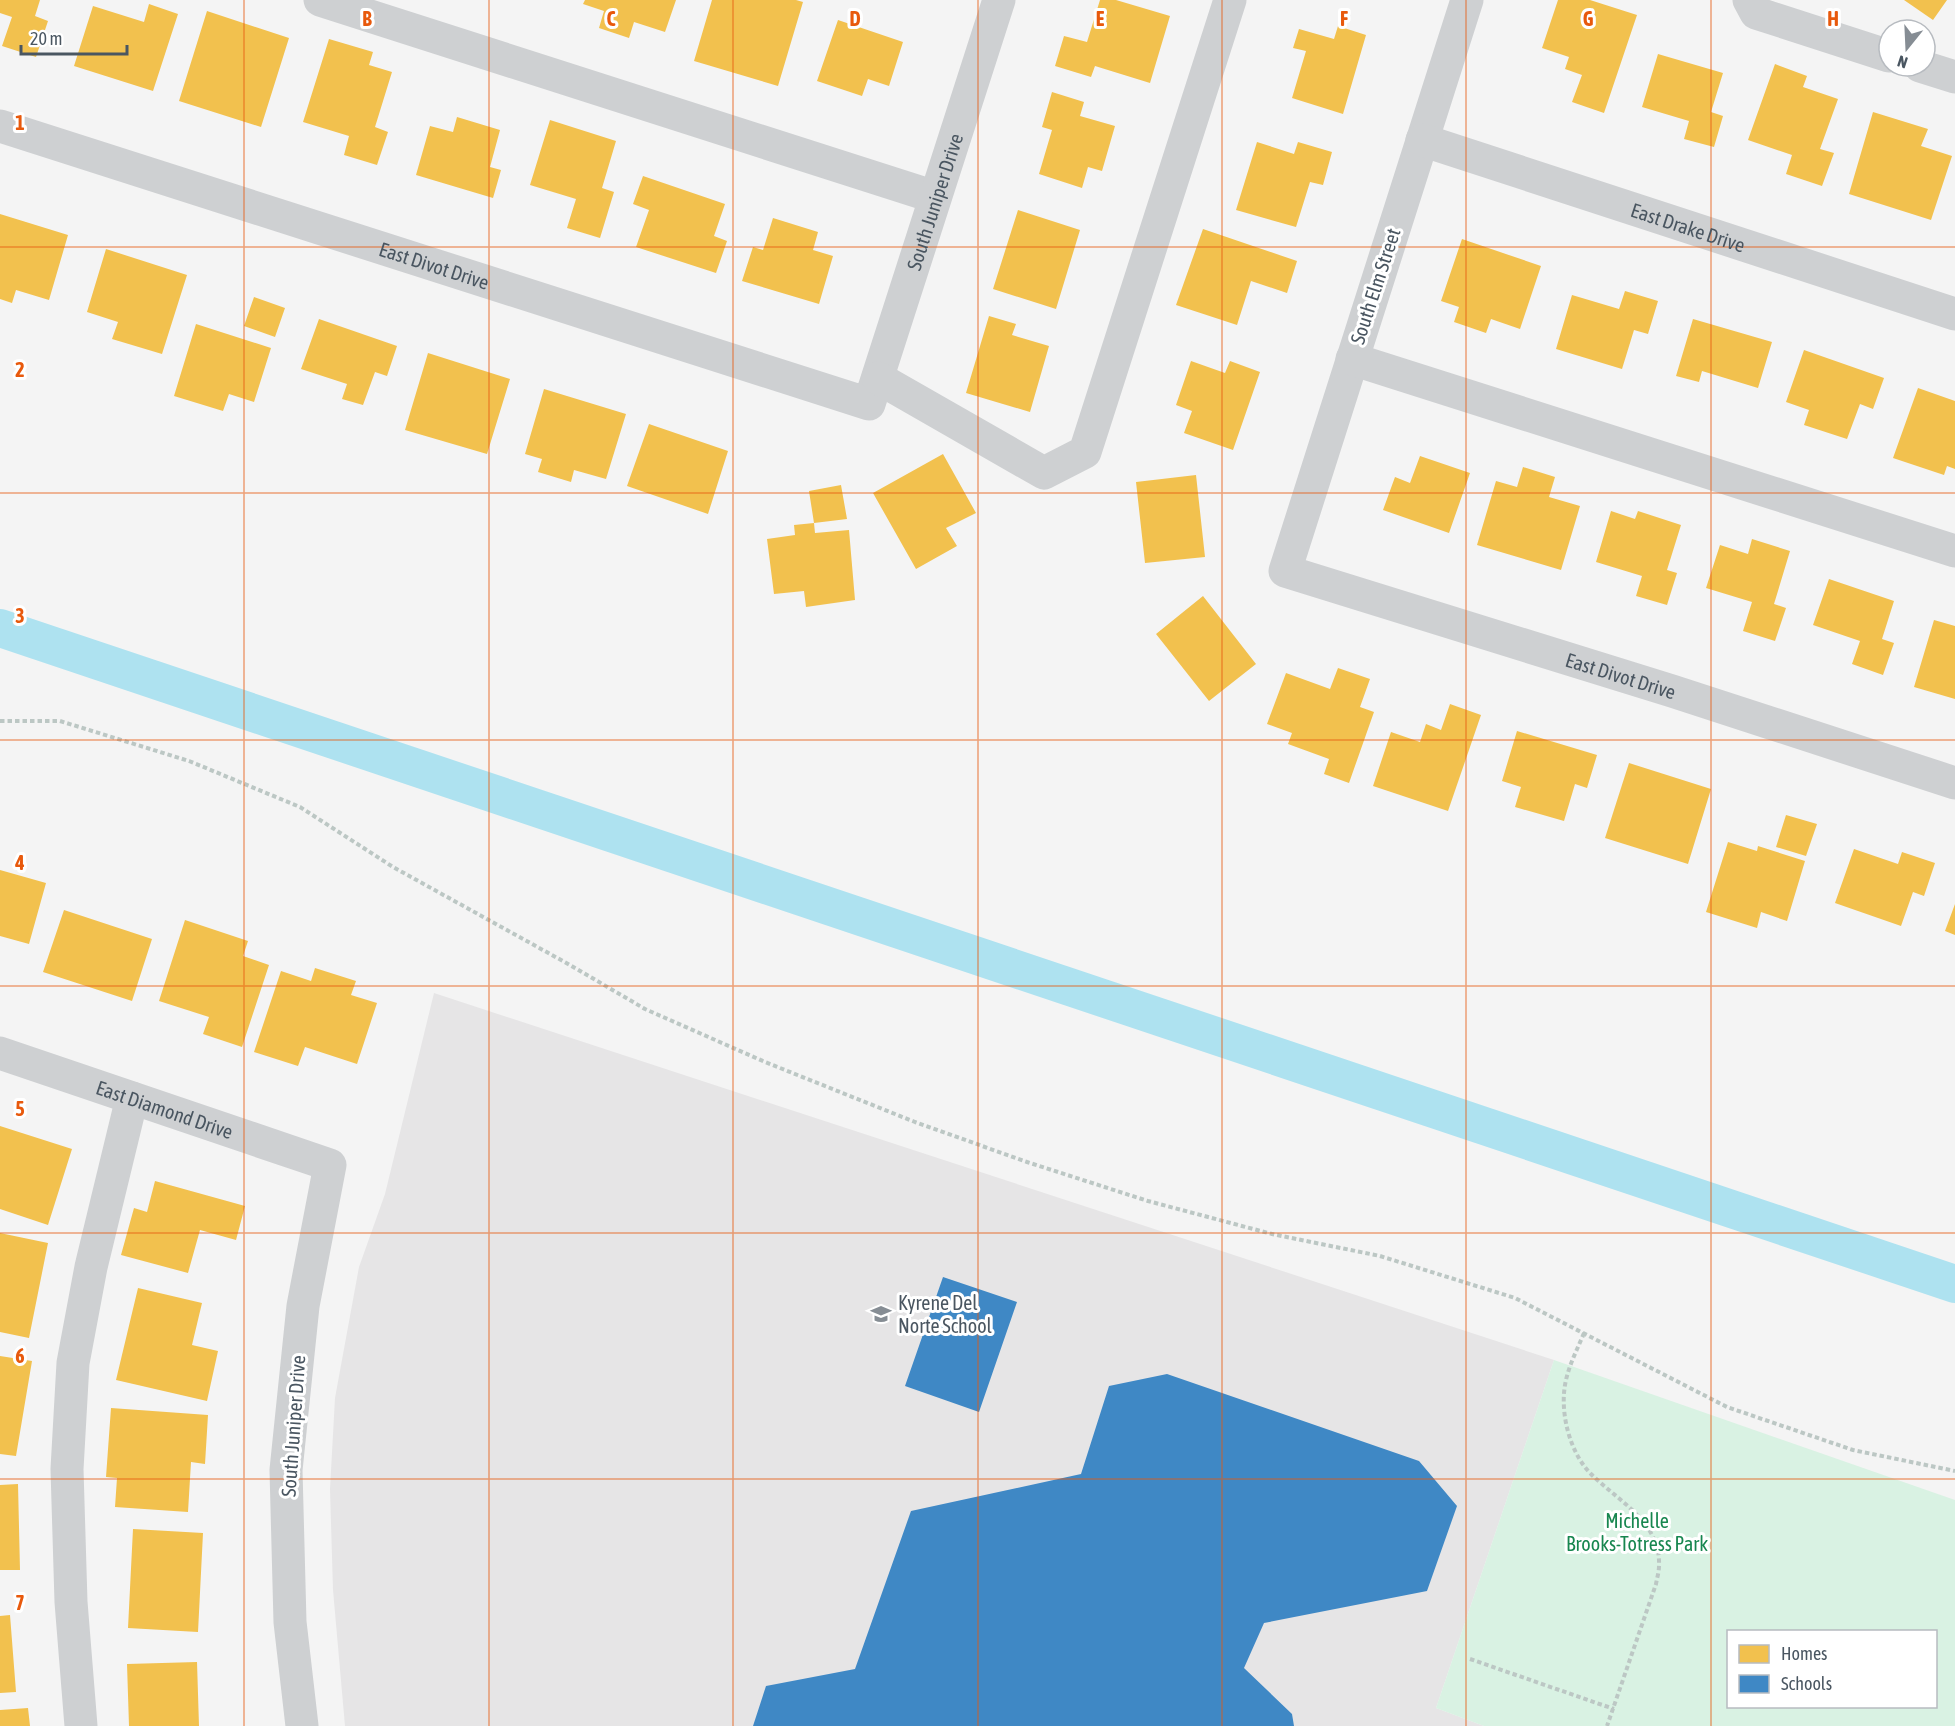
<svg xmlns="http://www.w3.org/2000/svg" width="1955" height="1726" font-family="'Asap Condensed',sans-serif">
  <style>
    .education { fill: #e6e5e6 }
    .green { fill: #d9f2e3; fill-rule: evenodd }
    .homes { fill: #f2c14e }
    .schools { fill: #3f88c5 }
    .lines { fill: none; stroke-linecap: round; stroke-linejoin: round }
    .canal { stroke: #aee2f0; stroke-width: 38 }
    .path { stroke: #bcc7c4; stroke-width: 4; stroke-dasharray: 4.5 3; stroke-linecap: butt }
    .minor { stroke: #ced0d2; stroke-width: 33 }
    .grid { fill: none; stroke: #e8590c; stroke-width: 1.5; stroke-opacity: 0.55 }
    .labels { text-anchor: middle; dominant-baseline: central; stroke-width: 6; stroke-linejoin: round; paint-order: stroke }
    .street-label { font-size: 20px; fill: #4a5661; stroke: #fff }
    .poi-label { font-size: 20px; fill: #4a5661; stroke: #fff; text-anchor: start }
    .park-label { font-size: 20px; fill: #17864f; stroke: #fff }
    .grid-label { font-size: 20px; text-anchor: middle; font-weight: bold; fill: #e8590c; stroke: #fff; stroke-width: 6; stroke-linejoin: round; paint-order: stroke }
  </style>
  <rect width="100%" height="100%" fill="#f4f4f4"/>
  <path class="education" d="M 434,993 L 1554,1360 L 1436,1708 L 1484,1726 L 345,1726 L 333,1590 L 330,1489 L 335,1398 L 359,1267 L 385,1194 Z"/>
  <path class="green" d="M 1554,1360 L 1955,1500 L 1955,1726 L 1484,1726 L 1436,1708 ZM 1728,1632 L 1936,1632 L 1936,1706 L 1728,1706 Z"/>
  <path class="homes" d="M 0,0 L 40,0 L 35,16 L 48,21 L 36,57 L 2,46 L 12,17 L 0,13 Z
    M 585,0 L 676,0 L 665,32 L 634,22 L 629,38 L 599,28 L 604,11 L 583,4 Z
    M 712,0 L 796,0 L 803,2 L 778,86 L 694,61 Z
    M 1100,0 L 1116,0 L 1170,16 L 1150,83 L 1095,66 L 1091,77 L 1055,66 L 1064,36 L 1087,42 Z
    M 1558,0 L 1590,0 L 1637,15 L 1604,113 L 1572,102 L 1582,75 L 1565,69 L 1569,57 L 1542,48 Z
    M 1904,0 L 1947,0 L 1933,20 Z
    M 149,4 L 178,14 L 153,91 L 74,66 L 93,6 L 144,22 Z
    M 207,11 L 289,38 L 261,127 L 179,101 Z
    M 838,20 L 903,42 L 889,86 L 868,79 L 862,96 L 817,81 Z
    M 1338,26 L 1366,35 L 1343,114 L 1292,98 L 1306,51 L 1293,48 L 1299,29 L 1334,39 Z
    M 329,39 L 373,52 L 369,65 L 392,72 L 375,127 L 388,132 L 377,165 L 344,155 L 349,136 L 303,122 Z
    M 1658,54 L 1723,73 L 1711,112 L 1723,116 L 1714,147 L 1684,139 L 1689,121 L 1642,107 Z
    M 1775,64 L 1807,76 L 1803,87 L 1838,99 L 1820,149 L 1834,153 L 1822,186 L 1786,174 L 1792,155 L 1748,140 Z
    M 1052,92 L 1084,102 L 1080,116 L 1115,126 L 1102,171 L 1088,167 L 1082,188 L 1039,174 L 1052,130 L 1042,127 Z
    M 1873,112 L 1928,129 L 1921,146 L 1952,156 L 1931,220 L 1849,194 Z
    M 457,117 L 500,130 L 490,167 L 501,170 L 493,198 L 416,175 L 430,126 L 453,132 Z
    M 550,120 L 616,141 L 602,188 L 614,192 L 600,238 L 567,228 L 576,199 L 530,185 Z
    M 1257,142 L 1294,154 L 1298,142 L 1332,152 L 1323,185 L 1310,182 L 1296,227 L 1236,210 Z
    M 643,176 L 725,204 L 714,236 L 727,241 L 716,273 L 636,247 L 649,210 L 633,204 Z
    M 1018,210 L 1080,230 L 1056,309 L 993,289 Z
    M 0,214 L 68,235 L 49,300 L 16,290 L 12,303 L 0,299 Z
    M 773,218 L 818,232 L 813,250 L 833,256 L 819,304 L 742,281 L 753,247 L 763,250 Z
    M 1203,229 L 1297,261 L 1287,293 L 1251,281 L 1237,325 L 1176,305 Z
    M 1462,239 L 1541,266 L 1520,329 L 1491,319 L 1486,333 L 1454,322 L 1459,307 L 1441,301 Z
    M 106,249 L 187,275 L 162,354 L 112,339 L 118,322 L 87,312 Z
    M 1625,291 L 1658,301 L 1648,334 L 1634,330 L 1622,369 L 1556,349 L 1572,295 L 1619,309 Z
    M 254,297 L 285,308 L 275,337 L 244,326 Z
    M 989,316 L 1016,324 L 1012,335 L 1049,346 L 1030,412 L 966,393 Z
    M 319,319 L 397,346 L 387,376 L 375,372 L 363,405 L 342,399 L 347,384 L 301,369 Z
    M 1693,319 L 1772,342 L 1758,388 L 1702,371 L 1699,382 L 1676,376 Z
    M 196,324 L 271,348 L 254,402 L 229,394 L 223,411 L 174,396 Z
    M 1804,350 L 1884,378 L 1873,409 L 1860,404 L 1847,439 L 1804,425 L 1809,410 L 1786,402 Z
    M 428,353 L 510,379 L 487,454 L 405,430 Z
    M 1191,361 L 1225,373 L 1230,361 L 1260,372 L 1233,450 L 1184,433 L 1192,411 L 1176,405 Z
    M 1918,388 L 1955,401 L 1955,469 L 1947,466 L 1944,475 L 1893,458 Z
    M 544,389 L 626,414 L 606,479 L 574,470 L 571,482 L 538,472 L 542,459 L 525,454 Z
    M 649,424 L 728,451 L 708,514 L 627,486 Z
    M 943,454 L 976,513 L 946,528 L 957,546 L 916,569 L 873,493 Z
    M 1420,456 L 1470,473 L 1449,533 L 1383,510 L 1395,477 L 1410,483 Z
    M 1523,467 L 1555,477 L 1549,497 L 1580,506 L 1561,570 L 1477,545 L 1496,481 L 1517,487 Z
    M 1196,475 L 1205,557 L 1145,563 L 1136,482 Z
    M 841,485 L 847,519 L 814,523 L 815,533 L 849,530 L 855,600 L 806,607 L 804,591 L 774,594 L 767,539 L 795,535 L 794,525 L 814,523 L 809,491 Z
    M 1611,511 L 1635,519 L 1638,511 L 1681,525 L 1667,570 L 1677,573 L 1667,605 L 1636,596 L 1642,576 L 1596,562 Z
    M 1752,539 L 1790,551 L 1774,604 L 1786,608 L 1775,641 L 1743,631 L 1752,602 L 1706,588 L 1720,545 L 1748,554 Z
    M 1829,579 L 1894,601 L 1882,639 L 1894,643 L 1883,675 L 1852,664 L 1860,641 L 1813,625 Z
    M 1203,596 L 1256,664 L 1209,701 L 1156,634 Z
    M 1934,620 L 1955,626 L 1955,699 L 1914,687 Z
    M 1338,668 L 1370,679 L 1360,707 L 1374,712 L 1349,783 L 1324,774 L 1329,759 L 1288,744 L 1292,733 L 1267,724 L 1286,673 L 1330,689 Z
    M 1450,704 L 1481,715 L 1448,811 L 1373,786 L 1391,732 L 1420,742 L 1426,724 L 1441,730 Z
    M 1517,731 L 1597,755 L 1587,788 L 1575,784 L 1564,821 L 1515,807 L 1521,787 L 1502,781 Z
    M 1629,763 L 1711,789 L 1688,864 L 1605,838 Z
    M 1786,815 L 1817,824 L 1806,856 L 1776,847 Z
    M 1728,842 L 1757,851 L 1758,846 L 1805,861 L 1787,921 L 1761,912 L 1757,928 L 1706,912 Z
    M 1854,849 L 1898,864 L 1902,852 L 1935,863 L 1924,896 L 1913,892 L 1901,926 L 1835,903 Z
    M 0,870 L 46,883 L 29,944 L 0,936 Z
    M 1955,904 L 1955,935 L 1945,931 Z
    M 64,910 L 152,939 L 132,1001 L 43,972 Z
    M 185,920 L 248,941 L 243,956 L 269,965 L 242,1047 L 203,1034 L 209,1017 L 159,1001 Z
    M 315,968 L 356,981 L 351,995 L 377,1003 L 357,1064 L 305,1047 L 298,1066 L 254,1052 L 281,971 L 311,981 Z
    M 0,1126 L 72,1149 L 48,1225 L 0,1209 Z
    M 155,1181 L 245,1206 L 236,1240 L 200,1230 L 188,1273 L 121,1255 L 134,1208 L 147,1212 Z
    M 0,1233 L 48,1243 L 29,1338 L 0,1332 Z
    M 138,1288 L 202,1303 L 192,1345 L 218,1351 L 207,1401 L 116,1380 Z
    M 0,1356 L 32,1361 L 16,1456 L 0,1454 Z
    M 111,1408 L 208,1415 L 205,1464 L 191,1462 L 188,1512 L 115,1507 L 117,1478 L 106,1477 Z
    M 18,1484 L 20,1570 L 0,1570 L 0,1485 Z
    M 133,1529 L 203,1533 L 198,1632 L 128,1628 Z
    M 10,1615 L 16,1692 L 0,1693 L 0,1616 Z
    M 197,1662 L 199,1726 L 129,1726 L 127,1664 Z
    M 28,1708 L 30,1726 L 0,1726 L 0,1710 Z"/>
  <path class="schools" d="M 943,1277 L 1017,1302 L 979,1412 L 905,1386 Z
    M 1167,1374 L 1419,1461 L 1457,1506 L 1427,1591 L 1264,1623 L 1244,1668 L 1292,1714 L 1294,1726 L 753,1726 L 766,1686 L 855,1669 L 911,1511 L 1081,1474 L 1109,1386 Z"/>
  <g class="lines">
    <path class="canal" d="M 0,628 L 1955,1284"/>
    <path class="path" d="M 0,721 L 60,721 L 189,761 L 300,807 L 393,867 L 570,965 L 645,1009 L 765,1062 L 915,1122 L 1027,1162 L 1148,1201 L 1272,1234 L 1380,1256 L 1515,1298 L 1727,1407 L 1853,1450 L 1955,1471
      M 1584,1333 C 1577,1350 1568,1367 1565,1385 C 1560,1414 1570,1453 1591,1474 C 1618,1501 1661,1522 1659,1566 C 1659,1572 1657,1578 1656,1584 L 1607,1726
      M 1470,1659 L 1614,1709"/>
    <g class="minor">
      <path d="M 320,0 L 935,197"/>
      <path id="s1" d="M 1467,0 L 1285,571 L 1672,691 L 1955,783"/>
      <path d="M 1749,0 L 1756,13 L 1889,56"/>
      <path d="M 1920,66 L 1955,77"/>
      <path id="s2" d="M 0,126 L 869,404 L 999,0"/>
      <path id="s3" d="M 1422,140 L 1955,314"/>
      <path d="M 1352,359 L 1955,551"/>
      <path d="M 878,378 L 1044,473 L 1085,452 L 1230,0"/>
      <path id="s4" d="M 0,1053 L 330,1165 L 303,1306 L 286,1470 L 290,1622 L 302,1726"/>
      <path d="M 81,1726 L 71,1602 L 67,1469 L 73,1363 L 91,1267 L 132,1098"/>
    </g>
  </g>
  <path class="grid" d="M 244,0 L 244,1726M 489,0 L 489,1726M 733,0 L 733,1726M 978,0 L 978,1726M 1222,0 L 1222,1726M 1466,0 L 1466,1726M 1711,0 L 1711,1726M 0,247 L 1955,247M 0,493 L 1955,493M 0,740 L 1955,740M 0,986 L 1955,986M 0,1233 L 1955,1233M 0,1479 L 1955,1479"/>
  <defs>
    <g id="school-bare" transform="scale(1.62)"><path d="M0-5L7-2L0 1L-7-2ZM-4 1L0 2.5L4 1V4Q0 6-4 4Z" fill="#868d94" stroke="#fff" stroke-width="2.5" paint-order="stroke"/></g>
  </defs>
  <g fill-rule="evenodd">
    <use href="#school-bare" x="881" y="1314"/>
  </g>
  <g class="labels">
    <g class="street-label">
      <text stroke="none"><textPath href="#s2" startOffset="1125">South Juniper Drive</textPath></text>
      <text stroke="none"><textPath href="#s3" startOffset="280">East Drake Drive</textPath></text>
      <text stroke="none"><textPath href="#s2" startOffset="456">East Divot Drive</textPath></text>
      <text transform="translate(1375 286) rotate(-72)">South Elm Street</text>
      <text stroke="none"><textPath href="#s1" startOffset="951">East Divot Drive</textPath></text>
      <text stroke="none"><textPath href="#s4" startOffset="174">East Diamond Drive</textPath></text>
      <text transform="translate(293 1426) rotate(-86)">South Juniper Drive</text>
    </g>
    <g class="poi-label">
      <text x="898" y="1302">Kyrene Del<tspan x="898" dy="23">Norte School</tspan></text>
    </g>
    <g class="park-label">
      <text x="1637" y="1520">Michelle<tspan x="1637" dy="23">Brooks-Totress Park</tspan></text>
    </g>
  </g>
  <g class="grid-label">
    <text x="367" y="26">B</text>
    <text x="611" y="26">C</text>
    <text x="855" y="26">D</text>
    <text x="1100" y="26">E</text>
    <text x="1344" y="26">F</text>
    <text x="1588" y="26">G</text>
    <text x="1833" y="26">H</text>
    <text x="20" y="130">1</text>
    <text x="20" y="377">2</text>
    <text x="20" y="623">3</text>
    <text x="20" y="870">4</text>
    <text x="20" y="1116">5</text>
    <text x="20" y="1363">6</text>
    <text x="20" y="1610">7</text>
  </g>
  <rect x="1727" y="1630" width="210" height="78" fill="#ffffff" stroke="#b7bbc0" stroke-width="1.5"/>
  <rect x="1739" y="1645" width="30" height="18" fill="#f2c14e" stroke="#b7bbc0" stroke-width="1.5"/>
  <text x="1781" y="1660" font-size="18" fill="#4a5661">Homes</text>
  <rect x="1739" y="1675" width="30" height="18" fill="#3f88c5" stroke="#b7bbc0" stroke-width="1.5"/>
  <text x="1781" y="1690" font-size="18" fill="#4a5661">Schools</text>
  <g transform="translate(1907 48) rotate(198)"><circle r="28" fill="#ffffff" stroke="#b7bbc0" stroke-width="1.5"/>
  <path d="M0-4.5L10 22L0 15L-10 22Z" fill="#868d94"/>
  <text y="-9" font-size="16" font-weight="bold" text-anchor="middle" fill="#4a5661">N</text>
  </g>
  <path d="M21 45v9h106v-9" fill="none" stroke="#4a5661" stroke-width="3"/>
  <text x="30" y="45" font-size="18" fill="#4a5661" stroke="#ffffff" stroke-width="4.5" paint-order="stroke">20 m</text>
</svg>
